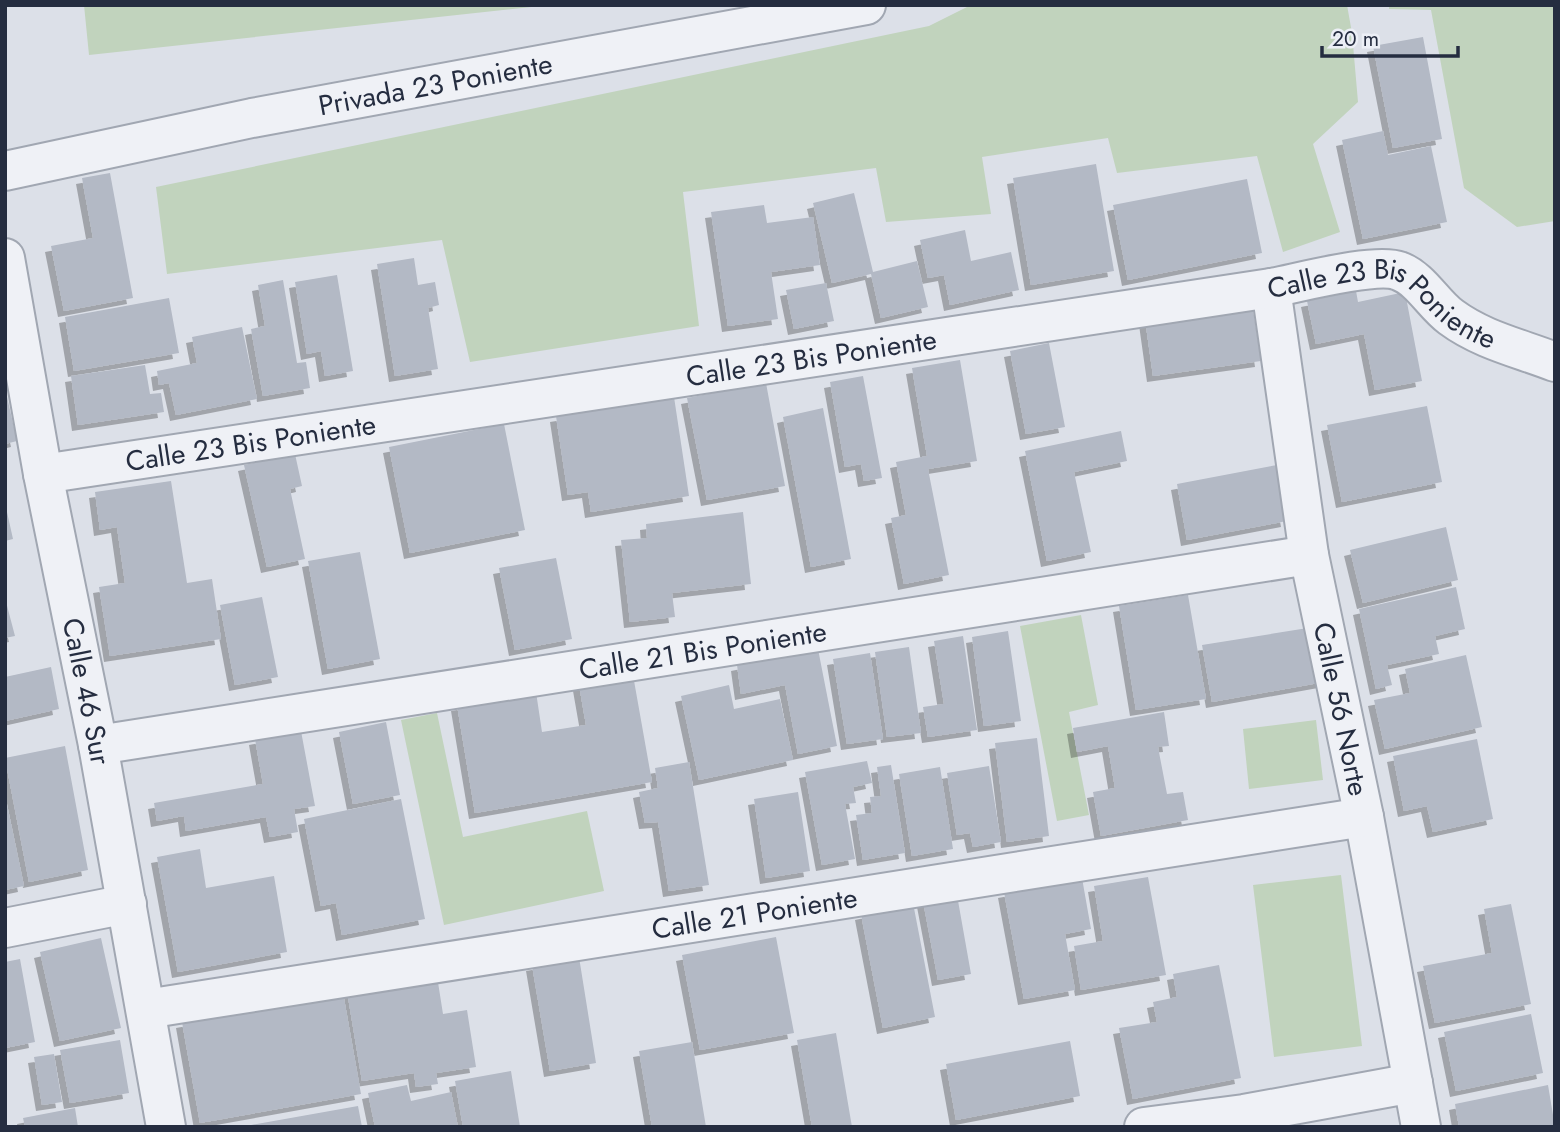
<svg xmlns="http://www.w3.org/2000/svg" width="1560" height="1132" font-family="Jost,sans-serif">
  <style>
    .green { fill: #c1d3bd }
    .building { fill: #b3b9c5; filter: url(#shadow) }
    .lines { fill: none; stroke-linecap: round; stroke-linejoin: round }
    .minor-casing { stroke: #a1a7b2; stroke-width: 42 }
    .minor { stroke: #eff1f6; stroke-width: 38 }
    .labels { text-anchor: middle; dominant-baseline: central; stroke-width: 6; stroke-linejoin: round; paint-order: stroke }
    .street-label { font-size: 28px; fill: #252d40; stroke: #eceff6 }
  </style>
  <defs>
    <filter id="shadow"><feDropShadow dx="-6" dy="6" stdDeviation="0" flood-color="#0004"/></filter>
  </defs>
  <rect width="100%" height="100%" fill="#dce0e8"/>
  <path class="green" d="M 84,5 L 550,5 L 89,55 Z
    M 971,5 L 1347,5 L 1352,33 L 1358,102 L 1313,144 L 1340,232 L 1283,252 L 1257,156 L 1117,173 L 1108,138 L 982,157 L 991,214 L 886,222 L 876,168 L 683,192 L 699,326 L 470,362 L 442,240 L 167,274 L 156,187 L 929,26 Z
    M 1389,5 L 1555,5 L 1555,221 L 1517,227 L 1464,188 L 1431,10 L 1389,9 Z
    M 1081,615 L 1098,705 L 1069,712 L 1089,815 L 1057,821 L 1020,626 Z
    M 437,713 L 463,837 L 587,811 L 604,891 L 444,925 L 401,720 Z
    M 1316,720 L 1323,780 L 1249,789 L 1243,729 Z
    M 1341,875 L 1362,1046 L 1274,1057 L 1253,885 Z"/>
  <path class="building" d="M 1423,37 L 1442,139 L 1393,148 L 1373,46 Z
    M 1383,131 L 1388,155 L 1431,146 L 1447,222 L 1363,239 L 1342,140 Z
    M 1096,164 L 1114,271 L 1031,285 L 1013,178 Z
    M 110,173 L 133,298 L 64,311 L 51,246 L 93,238 L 82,178 Z
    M 1247,179 L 1262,253 L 1128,280 L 1113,205 Z
    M 854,193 L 873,272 L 917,261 L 928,307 L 881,318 L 871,274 L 832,283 L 813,203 Z
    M 764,205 L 767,223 L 813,217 L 820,265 L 771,272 L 778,319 L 728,326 L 711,212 Z
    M 965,230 L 971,261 L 1011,252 L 1019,290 L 950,305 L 944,275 L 928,278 L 920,240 Z
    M 414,258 L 418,285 L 435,282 L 439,305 L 428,308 L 438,369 L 395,376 L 377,264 Z
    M 337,275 L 353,371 L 325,376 L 321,351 L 307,354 L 295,282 Z
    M 283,280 L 297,363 L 306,362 L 310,388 L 263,396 L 251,329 L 265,326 L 258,285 Z
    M 826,283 L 834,321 L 794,329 L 786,290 Z
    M 1356,291 L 1358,302 L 1405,292 L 1422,381 L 1375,390 L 1364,334 L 1316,344 L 1307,301 Z
    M 169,298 L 179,353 L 74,371 L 65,317 Z
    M 1252,303 L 1261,361 L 1153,376 L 1145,319 Z
    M 242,327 L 257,399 L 176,415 L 169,383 L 159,385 L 157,371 L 197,363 L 192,337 Z
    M 1049,343 L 1065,427 L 1026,434 L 1010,351 Z
    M 960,360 L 977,461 L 928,469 L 949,575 L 904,584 L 891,518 L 906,515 L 896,462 L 927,456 L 912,368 Z
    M 145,365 L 150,394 L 161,393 L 164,412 L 78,425 L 71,376 Z
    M 863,376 L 882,478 L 864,481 L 861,464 L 845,467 L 830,382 Z
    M 766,383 L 785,486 L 707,500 L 687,398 Z
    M 5,388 L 17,441 L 5,444 Z
    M 674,397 L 689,496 L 591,512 L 588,492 L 568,495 L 556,416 Z
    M 1427,406 L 1442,482 L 1342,502 L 1327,425 Z
    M 823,408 L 851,559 L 811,567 L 783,417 Z
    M 504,424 L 525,530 L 410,553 L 389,447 Z
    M 1121,431 L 1127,461 L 1074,472 L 1091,552 L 1047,561 L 1025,451 Z
    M 295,454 L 302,486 L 290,489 L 305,559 L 267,567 L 244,465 Z
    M 1277,465 L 1287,521 L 1187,540 L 1177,484 Z
    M 171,481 L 187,583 L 212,579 L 221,639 L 110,656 L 99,587 L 125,583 L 117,527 L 100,530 L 95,492 Z
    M 5,503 L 13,539 L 5,541 Z
    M 743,512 L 751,584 L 672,593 L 675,617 L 630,622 L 621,540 L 647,538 L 646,524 Z
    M 1446,527 L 1458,580 L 1363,603 L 1350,550 Z
    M 360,552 L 380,659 L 328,669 L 308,561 Z
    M 556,558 L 572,639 L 515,650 L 499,568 Z
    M 1456,587 L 1465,629 L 1435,636 L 1439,654 L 1387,665 L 1392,685 L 1376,689 L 1359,609 Z
    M 1188,595 L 1206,699 L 1136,710 L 1119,606 Z
    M 262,597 L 278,677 L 235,685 L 220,605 Z
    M 5,598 L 15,636 L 5,638 Z
    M 1314,627 L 1324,682 L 1212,702 L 1202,645 Z
    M 1008,631 L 1021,721 L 984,726 L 972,637 Z
    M 963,636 L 977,730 L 928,737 L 923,707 L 944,704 L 934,641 Z
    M 909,647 L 921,733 L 887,737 L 875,652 Z
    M 818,649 L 837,746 L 798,754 L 785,685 L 741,694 L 737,665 Z
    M 870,653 L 883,739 L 847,744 L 833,659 Z
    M 1466,655 L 1482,727 L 1385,749 L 1374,700 L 1410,693 L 1405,669 Z
    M 51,667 L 59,709 L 5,721 L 5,677 Z
    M 633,675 L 652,782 L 475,813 L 457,705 L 536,692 L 542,732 L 586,725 L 579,685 Z
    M 729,685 L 734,709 L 780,699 L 793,760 L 699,780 L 681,696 Z
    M 1164,712 L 1169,746 L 1158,747 L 1167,794 L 1183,792 L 1188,820 L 1101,836 L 1093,792 L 1115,788 L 1108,746 L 1077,752 L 1073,728 Z
    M 386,722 L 400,795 L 353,804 L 339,732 Z
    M 301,731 L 315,806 L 294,809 L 298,832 L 270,837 L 266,817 L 186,831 L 184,816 L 157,821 L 154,803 L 263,784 L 255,739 Z
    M 1037,738 L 1049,836 L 1007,842 L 995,743 Z
    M 1477,739 L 1493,819 L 1433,832 L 1427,806 L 1404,811 L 1393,756 Z
    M 65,746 L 88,870 L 29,882 L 5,758 Z
    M 867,761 L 872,783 L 853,787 L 856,803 L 845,804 L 855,859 L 822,865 L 805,772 Z
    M 689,762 L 709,885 L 669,891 L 658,822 L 645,823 L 639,792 L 658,788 L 655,768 Z
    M 891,765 L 905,853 L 863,860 L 856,815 L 872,813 L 870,797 L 881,796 L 877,767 Z
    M 989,766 L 1001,842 L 973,847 L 970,833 L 957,835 L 947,773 Z
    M 940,767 L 953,849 L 912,856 L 899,774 Z
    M 798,792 L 810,871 L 766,878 L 754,799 Z
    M 5,795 L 24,886 L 5,890 Z
    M 401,799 L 425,919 L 342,935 L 336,903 L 321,906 L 304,819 Z
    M 200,849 L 206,888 L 274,876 L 287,952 L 178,972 L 157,857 Z
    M 1148,877 L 1166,975 L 1081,990 L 1074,946 L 1103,941 L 1094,886 Z
    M 1082,878 L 1091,929 L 1065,934 L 1075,990 L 1024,999 L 1004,892 Z
    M 957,895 L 971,974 L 938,980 L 923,901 Z
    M 913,903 L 935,1017 L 883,1028 L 861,914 Z
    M 1511,904 L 1531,1004 L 1435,1023 L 1423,966 L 1492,953 L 1484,909 Z
    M 776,937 L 794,1033 L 700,1050 L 682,955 Z
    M 101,938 L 121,1028 L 60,1041 L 40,952 Z
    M 579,957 L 596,1063 L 550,1071 L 532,965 Z
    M 20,959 L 35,1042 L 5,1048 L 5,962 Z
    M 1219,965 L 1241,1078 L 1133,1099 L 1119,1028 L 1157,1022 L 1153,1002 L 1177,997 L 1173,974 Z
    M 437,976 L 443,1014 L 467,1010 L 476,1067 L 436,1073 L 438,1084 L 416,1087 L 414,1073 L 362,1081 L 347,991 Z
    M 343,993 L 361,1094 L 200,1123 L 182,1022 Z
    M 1531,1014 L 1543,1073 L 1456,1091 L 1444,1032 Z
    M 836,1033 L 852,1127 L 812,1127 L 797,1040 Z
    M 120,1040 L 129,1093 L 70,1103 L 60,1050 Z
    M 1070,1041 L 1080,1096 L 956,1120 L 946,1064 Z
    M 692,1042 L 706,1127 L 652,1127 L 639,1051 Z
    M 54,1054 L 62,1102 L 42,1105 L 34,1057 Z
    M 511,1071 L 520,1127 L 463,1127 L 455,1081 Z
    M 407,1085 L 411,1101 L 451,1092 L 458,1127 L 375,1127 L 368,1093 Z
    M 1548,1085 L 1555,1127 L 1459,1127 L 1455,1104 Z
    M 358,1106 L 362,1127 L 251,1127 L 251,1125 Z
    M 75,1108 L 78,1127 L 25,1127 L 23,1118 Z"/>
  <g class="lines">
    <g class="minor-casing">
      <g id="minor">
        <path id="s1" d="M 5,171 L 252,118 L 866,5"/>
        <path id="s2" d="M 5,258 L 43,474 L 98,745 L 166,1127"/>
        <path id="s3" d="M 1271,288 L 1309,555 L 1364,817 L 1421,1127"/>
        <path id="s4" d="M 43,474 L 1271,288 C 1298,283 1376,262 1399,271 C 1421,279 1433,304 1451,317 C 1482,340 1519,348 1555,362"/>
        <path id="s5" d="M 98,745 L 1309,555"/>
        <path d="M 5,928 L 127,904"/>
        <path id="s6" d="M 146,1009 L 1364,817"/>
        <path d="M 1144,1127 L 1244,1114 L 1413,1083"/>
      </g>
    </g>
    <use href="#minor" class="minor"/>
  </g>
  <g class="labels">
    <g class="street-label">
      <text stroke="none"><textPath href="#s1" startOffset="439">Privada 23 Poniente</textPath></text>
      <text stroke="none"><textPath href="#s4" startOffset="1365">Calle 23 Bis Poniente</textPath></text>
      <text stroke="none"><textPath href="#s4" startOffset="777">Calle 23 Bis Poniente</textPath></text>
      <text stroke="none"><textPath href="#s4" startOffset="210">Calle 23 Bis Poniente</textPath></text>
      <text stroke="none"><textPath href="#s5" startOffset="612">Calle 21 Bis Poniente</textPath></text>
      <text stroke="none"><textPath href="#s2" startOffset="441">Calle 46 Sur</textPath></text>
      <text stroke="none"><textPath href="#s3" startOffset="427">Calle 56 Norte</textPath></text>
      <text stroke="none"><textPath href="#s6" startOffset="616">Calle 21 Poniente</textPath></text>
    </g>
  </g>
  <rect width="1560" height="1132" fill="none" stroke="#252d40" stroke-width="14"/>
  <path d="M1322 46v10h136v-10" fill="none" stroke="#252d40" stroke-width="3.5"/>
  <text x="1332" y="46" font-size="21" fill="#252d40" stroke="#eceff6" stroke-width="5" paint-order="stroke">20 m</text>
</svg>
